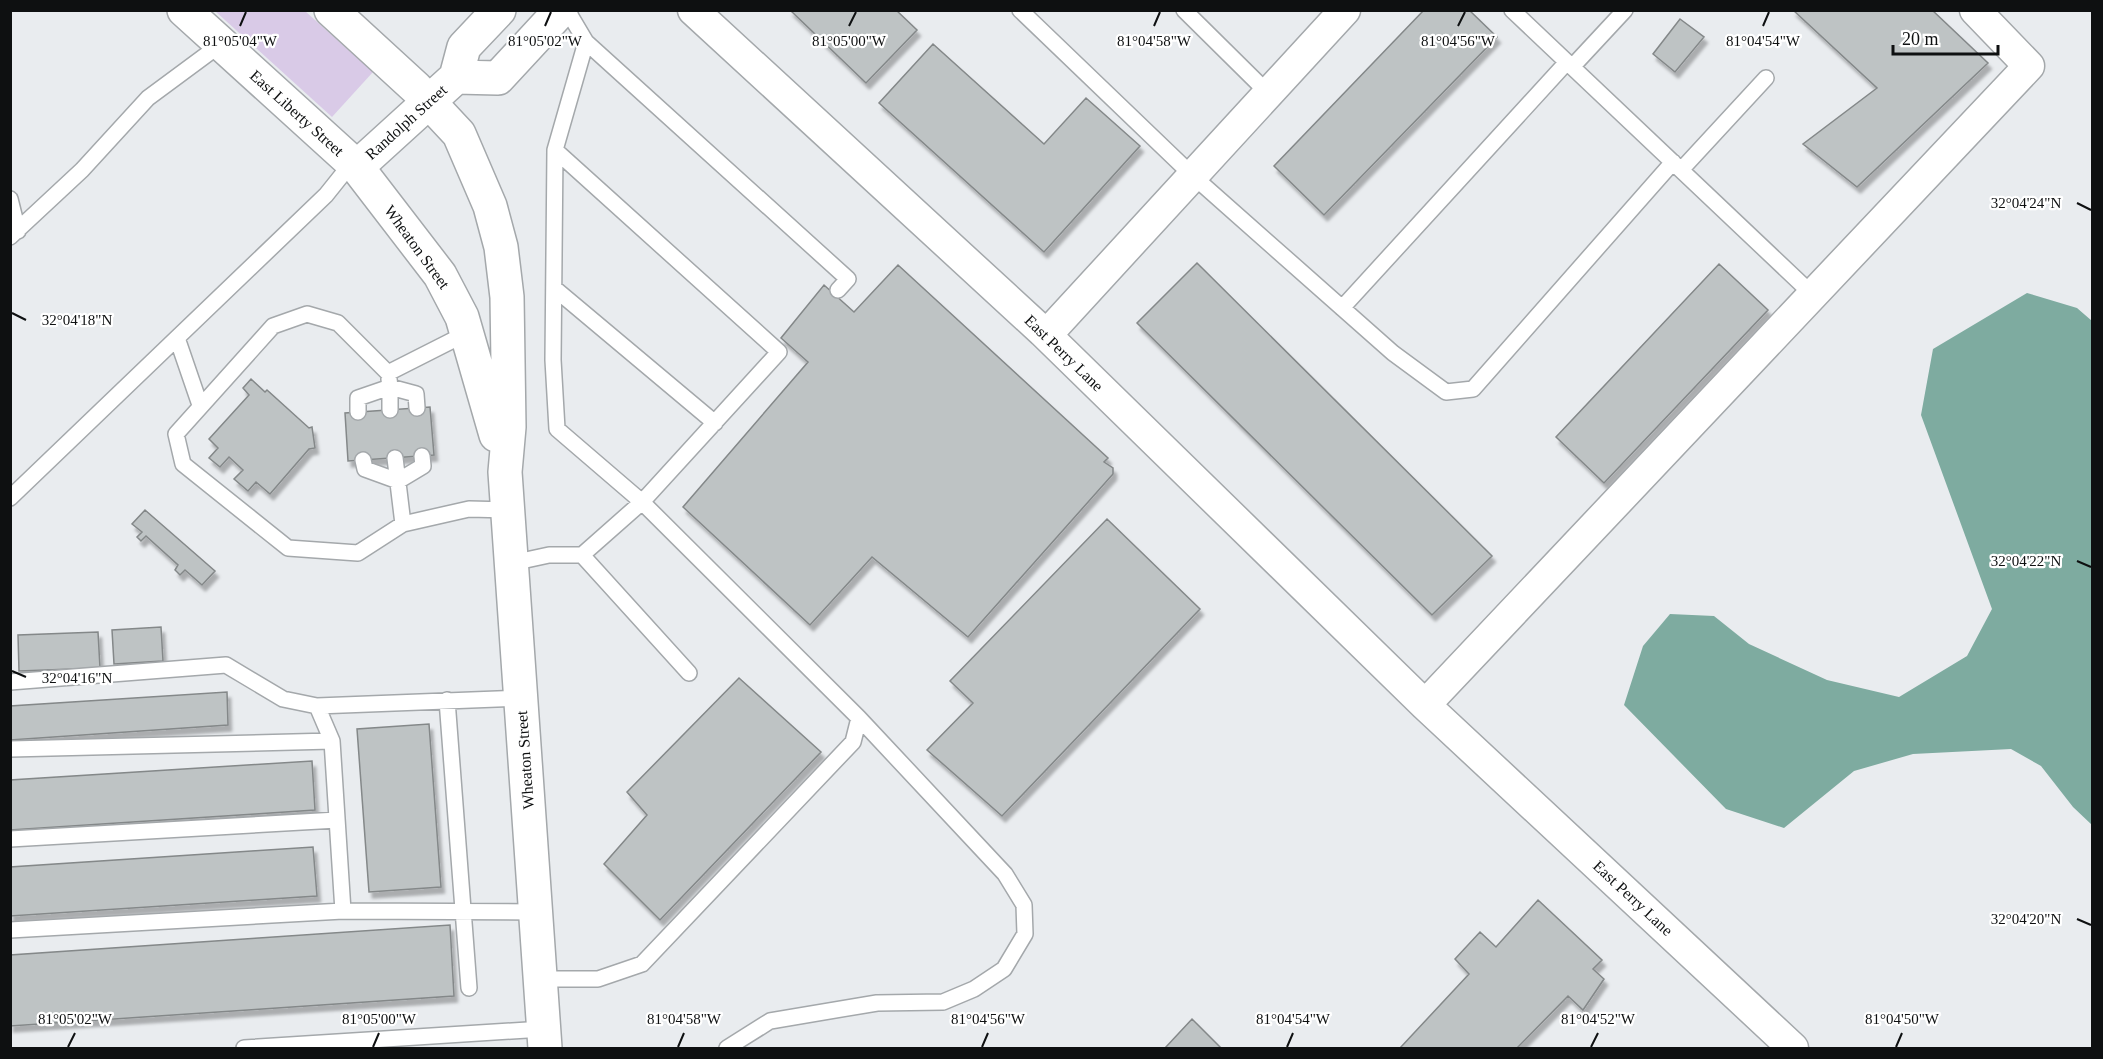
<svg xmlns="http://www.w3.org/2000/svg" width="2103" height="1059" font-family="Georgia,serif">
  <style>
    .green { fill: #d9cae7 }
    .water { fill: #7eaba0 }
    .building { fill: #bec3c4; stroke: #848889; stroke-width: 1.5; filter: url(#shadow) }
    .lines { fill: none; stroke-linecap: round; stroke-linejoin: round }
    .service-casing { stroke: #a4a8ab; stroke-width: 18 }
    .minor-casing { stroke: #a4a8ab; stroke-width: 33 }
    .tertiary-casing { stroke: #a4a8ab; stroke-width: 36 }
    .secondary-casing { stroke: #a4a8ab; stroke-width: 36 }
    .service { stroke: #fff; stroke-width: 15 }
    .minor { stroke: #fff; stroke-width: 30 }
    .tertiary { stroke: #fff; stroke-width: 33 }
    .secondary { stroke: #fff; stroke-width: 33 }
    .ticks { fill: none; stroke: #0e1011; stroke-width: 2 }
    .labels { text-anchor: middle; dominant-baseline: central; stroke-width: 4.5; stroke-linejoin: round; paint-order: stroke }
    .street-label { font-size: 16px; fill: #0e1011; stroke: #fff }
    .ticks-label { font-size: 15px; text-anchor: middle; fill: #0e1011; stroke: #fff; stroke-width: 4.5; stroke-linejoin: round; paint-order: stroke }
  </style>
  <defs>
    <filter id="shadow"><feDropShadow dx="3.5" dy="6" stdDeviation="1.5" flood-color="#0004"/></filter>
  </defs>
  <rect width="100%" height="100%" fill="#e9ecef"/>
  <path class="green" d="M 215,11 L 305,11 L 373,72 L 332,117 Z"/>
  <path class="water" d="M 2027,293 L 2077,308 L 2092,321 L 2092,825 L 2073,807 L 2041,766 L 2011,749 L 1913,754 L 1854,771 L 1784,828 L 1726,809 L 1624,705 L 1643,646 L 1670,614 L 1714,616 L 1749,644 L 1827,680 L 1899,697 L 1967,656 L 1992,609 L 1921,415 L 1933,349 Z"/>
  <path class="building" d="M 790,10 L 896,10 L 917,30 L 866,83 Z
    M 1424,10 L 1469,10 L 1497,37 L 1324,215 L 1274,166 Z
    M 1793,10 L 1932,10 L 1988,63 L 1857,187 L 1803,144 L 1877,88 Z
    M 1680,19 L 1704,37 L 1675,72 L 1653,54 Z
    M 933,44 L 1044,144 L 1086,98 L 1140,146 L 1044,252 L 879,103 Z
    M 1197,263 L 1492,556 L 1432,615 L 1137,323 Z
    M 1719,264 L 1768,310 L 1604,483 L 1556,437 Z
    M 898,265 L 1108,458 L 1104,462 L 1113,468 L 1113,474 L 968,637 L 872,557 L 810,625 L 683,507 L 808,362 L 781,338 L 824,285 L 854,312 Z
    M 251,379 L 265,392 L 267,390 L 309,428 L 312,427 L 315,448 L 309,449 L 270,494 L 256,482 L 248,491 L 234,479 L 243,470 L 229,457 L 220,467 L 209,458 L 218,448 L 209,439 L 249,395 L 243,388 Z
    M 430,407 L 434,455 L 348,461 L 345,413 Z
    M 145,510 L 215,571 L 202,585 L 185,570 L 180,575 L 175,570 L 178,565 L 146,536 L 141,541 L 137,537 L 142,532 L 132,524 Z
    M 1107,519 L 1200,609 L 1002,816 L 927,750 L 973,703 L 950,681 Z
    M 161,627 L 163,661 L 114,664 L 112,630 Z
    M 98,632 L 100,668 L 19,671 L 18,635 Z
    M 739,678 L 821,752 L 660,920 L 604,864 L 647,815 L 627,792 Z
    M 227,692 L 228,725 L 10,740 L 10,706 Z
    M 429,724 L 441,887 L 369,892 L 357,729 Z
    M 312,761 L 315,810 L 10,830 L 10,780 Z
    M 313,847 L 317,896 L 10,916 L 10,867 Z
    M 1538,900 L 1602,960 L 1593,969 L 1604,979 L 1583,1010 L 1568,996 L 1517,1048 L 1400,1048 L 1469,974 L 1455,959 L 1480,932 L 1496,947 Z
    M 450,925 L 454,996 L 10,1026 L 10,955 Z
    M 1192,1019 L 1221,1048 L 1165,1048 Z"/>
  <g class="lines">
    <g class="service-casing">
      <path id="service" d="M 567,10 L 586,42 L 848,279 L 838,290
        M 1020,10 L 1193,176 L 1393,353 L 1446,392 L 1473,389 L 1673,162
        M 1184,10 L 1269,94
        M 1512,10 L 1813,295
        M 1572,67 L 1625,10
        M 1681,170 L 1766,78
        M 10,199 L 18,231
        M 10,237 L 82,170 L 148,98 L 221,44
        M 554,288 L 715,423
        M 1342,308 L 1567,62
        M 467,333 L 388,373 L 338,323 L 307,314 L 273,326 L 176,434 L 183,464 L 288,548 L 358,553 L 403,524 L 469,509 L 509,510
        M 177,338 L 200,405
        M 389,379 L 390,387 L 416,394 L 417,408
        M 358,412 L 358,398 L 390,387 L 390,410
        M 395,458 L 403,524
        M 363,460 L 365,469 L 398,481 L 423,466 L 422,456
        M 10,498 L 326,195 L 346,170 L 357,167
        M 582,555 L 689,673
        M 512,563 L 549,555 L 582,555 L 642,502 L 779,352 L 555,150
        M 10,682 L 226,665 L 283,699 L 317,706
        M 521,698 L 317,706 L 332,741 L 343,911 L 536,912
        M 447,700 L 469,988
        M 10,749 L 332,741
        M 10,839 L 337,820
        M 10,930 L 343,911
        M 541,979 L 598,979 L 642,964 L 853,742 L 859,718 L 642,502 L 557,429 L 553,360 L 555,150 L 586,42
        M 244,1048 L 543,1029
        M 727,1048 L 770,1021 L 877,1003 L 943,1002 L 974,989 L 1004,969 L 1025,934 L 1024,905 L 1005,874 L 859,718"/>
    </g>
    <g class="minor-casing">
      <path id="minor" d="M 693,10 L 1043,332 L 1425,705 L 1793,1048
        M 1043,332 L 1051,330 L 1345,10
        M 1425,705 L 2029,66 L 1975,10"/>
    </g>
    <g class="tertiary-casing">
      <path id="tertiary" d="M 456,77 L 498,78 L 561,10
        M 357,167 L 456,77 L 464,47 L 499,10"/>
    </g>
    <g class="secondary-casing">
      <path id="secondary" d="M 184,10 L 357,167 L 440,275 L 462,317 L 496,435
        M 331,10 L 416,88 L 459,134 L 490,206 L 501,247 L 507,297 L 509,427 L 505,472 L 545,1048"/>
    </g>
    <use href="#service" class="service"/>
    <use href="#minor" class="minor"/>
    <use href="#tertiary" class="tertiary"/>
    <use href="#secondary" class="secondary"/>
  </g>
  <path class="ticks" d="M 240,26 L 246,12M 545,26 L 551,12M 849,26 L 856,12M 1154,26 L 1160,12M 1458,26 L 1465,12M 1763,26 L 1769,12M 2077,203 L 2091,210M 12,313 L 26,320M 2077,561 L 2091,567M 12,671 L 26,677M 2077,919 L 2091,925M 68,1047 L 75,1033M 373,1047 L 379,1033M 678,1047 L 684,1033M 982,1047 L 988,1033M 1287,1047 L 1293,1033M 1591,1047 L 1598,1033M 1896,1047 L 1902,1033"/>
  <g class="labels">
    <g class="street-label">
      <text transform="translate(297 113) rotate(42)">East Liberty Street</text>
      <text transform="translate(406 122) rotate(-42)">Randolph Street</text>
      <text transform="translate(417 247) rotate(54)">Wheaton Street</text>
      <text transform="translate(1064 353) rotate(44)">East Perry Lane</text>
      <text transform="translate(525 760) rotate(-94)">Wheaton Street</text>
      <text transform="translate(1633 898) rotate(43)">East Perry Lane</text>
    </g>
  </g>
  <g class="ticks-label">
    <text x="240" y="46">81°05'04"W</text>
    <text x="545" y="46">81°05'02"W</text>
    <text x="849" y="46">81°05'00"W</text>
    <text x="1154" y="46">81°04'58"W</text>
    <text x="1458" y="46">81°04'56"W</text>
    <text x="1763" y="46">81°04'54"W</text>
    <text x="2026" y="208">32°04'24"N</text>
    <text x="77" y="325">32°04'18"N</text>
    <text x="2026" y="566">32°04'22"N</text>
    <text x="77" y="683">32°04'16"N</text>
    <text x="2026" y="924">32°04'20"N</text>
    <text x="1902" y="1024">81°04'50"W</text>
    <text x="75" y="1024">81°05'02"W</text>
    <text x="379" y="1024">81°05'00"W</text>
    <text x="684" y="1024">81°04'58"W</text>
    <text x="988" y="1024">81°04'56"W</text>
    <text x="1293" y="1024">81°04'54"W</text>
    <text x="1598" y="1024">81°04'52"W</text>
  </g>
  <rect width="2103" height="1059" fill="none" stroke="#0e1011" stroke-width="24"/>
  <path d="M1893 45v9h105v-9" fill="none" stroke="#0e1011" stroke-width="3"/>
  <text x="1902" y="45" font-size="18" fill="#0e1011" stroke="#ffffff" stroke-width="4.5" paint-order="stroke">20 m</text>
</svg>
